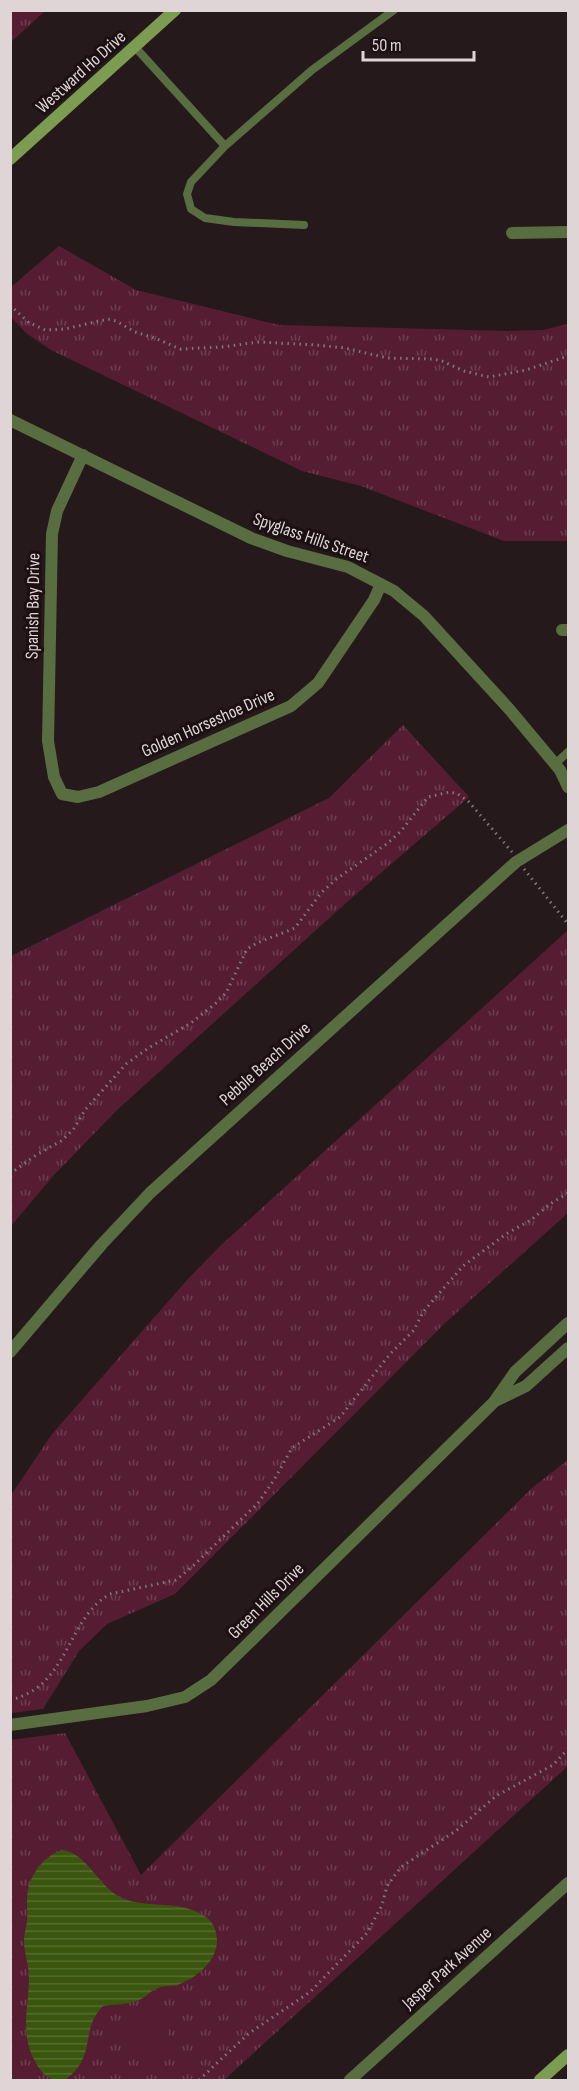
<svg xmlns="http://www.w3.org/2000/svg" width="579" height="2091" font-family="'Sofia Sans Condensed',sans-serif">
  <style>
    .grass { fill: url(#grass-tufts) }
    .pitch { fill: #561d32 }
    .water { fill: url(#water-rules) }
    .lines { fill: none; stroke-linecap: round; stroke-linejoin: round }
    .path { stroke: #827779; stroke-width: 3; stroke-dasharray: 1.5 4.5; stroke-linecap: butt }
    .lane { stroke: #596e40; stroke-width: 8 }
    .street { stroke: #596e40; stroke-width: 12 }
    .secondary { stroke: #7c9c51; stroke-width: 12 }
    .labels { text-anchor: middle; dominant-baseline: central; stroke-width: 6; stroke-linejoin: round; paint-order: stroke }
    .street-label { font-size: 18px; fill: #dfd5d7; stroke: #1c1013 }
  </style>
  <defs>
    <pattern id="grass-tufts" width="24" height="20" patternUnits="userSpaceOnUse" patternTransform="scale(1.5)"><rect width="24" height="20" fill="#561d32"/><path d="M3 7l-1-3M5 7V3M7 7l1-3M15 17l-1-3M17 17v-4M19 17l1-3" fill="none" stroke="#6e3d4f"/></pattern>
    <pattern id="water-rules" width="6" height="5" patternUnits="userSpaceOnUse" patternTransform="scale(1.5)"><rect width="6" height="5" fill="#3a550d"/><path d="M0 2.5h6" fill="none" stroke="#566d30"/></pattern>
  </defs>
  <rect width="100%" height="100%" fill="#26191c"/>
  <path class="grass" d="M 11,10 L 45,10 L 45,11 L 11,42 Z
    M 59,246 L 136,290 L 279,325 L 508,331 L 543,330 L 568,324 L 568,541 L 504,541 L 361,486 L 302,471 L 51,350 L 26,333 L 11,317 L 11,287 Z
    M 403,725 L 469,797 L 347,902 L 116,1111 L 54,1175 L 11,1226 L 11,956 L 329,798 Z
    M 568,930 L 568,1213 L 445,1323 L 175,1594 L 107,1624 L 79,1651 L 43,1709 L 11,1713 L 11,1495 L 52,1434 L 188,1279 L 218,1248 Z
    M 568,1460 L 568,1766 L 224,2080 L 11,2080 L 10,1740 L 65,1733 L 141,1875 L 533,1487 Z"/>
  <path class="pitch" d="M 150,2014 C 159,2016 166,2019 168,2028 C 176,2061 116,2072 120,2030 C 128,2020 137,2015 150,2014 Z"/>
  <path class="water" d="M 63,1850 C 89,1855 98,1887 122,1898 C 146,1909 181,1899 206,1917 C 214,1922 217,1933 217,1941 C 217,1961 197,1977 180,1984 C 173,1987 165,1985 158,1988 C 151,1990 146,1997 139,2000 C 127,2005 115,2004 103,2006 C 79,2030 98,2056 65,2080 C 51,2082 43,2076 36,2063 C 19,2035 29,2008 29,1977 C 29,1965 24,1953 24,1941 C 24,1934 26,1928 27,1922 C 28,1912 26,1900 28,1890 C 31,1873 46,1854 63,1850 Z"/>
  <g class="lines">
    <path class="path" d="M 10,305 L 28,322 L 45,330 L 65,329 L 108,319 L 116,321 L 135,332 L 155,338 L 180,349 L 222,347 L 259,342 L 316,345 L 345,348 L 387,358 L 433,359 L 442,361 L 464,371 L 489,377 L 526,370 L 568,356
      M 524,869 L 568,924
      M 10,1174 L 36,1155 L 61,1141 L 73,1130 L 85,1110 L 126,1064 L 150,1047 L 191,1023 L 215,1004 L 226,993 L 247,949 L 257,943 L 295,928 L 321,893 L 335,880 L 388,843 L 401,831 L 428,797 L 450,792 L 458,794 L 469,802 L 512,852
      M 10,1700 C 70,1686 65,1620 110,1594 L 176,1580 L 194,1565 L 258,1503 L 274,1480 L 292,1448 L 340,1417 L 390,1354 L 414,1330 L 423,1312 L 463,1266 L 506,1234 L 531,1220 L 550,1204 L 568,1193
      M 199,2080 L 248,2034 L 310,1992 L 367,1933 L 382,1905 L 387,1886 L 401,1867 L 457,1830 L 496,1796 L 553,1765 L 568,1749"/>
    <path class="lane" d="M 135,47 L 225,146 L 191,182 L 187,194 L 191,209 L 205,218 L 234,222 L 304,225
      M 225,146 L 312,70 L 394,10
      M 555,764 L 568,752"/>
    <path class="street" d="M 512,233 L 568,232
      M 10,420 L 251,538 L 287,551 L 348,567 L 394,591 L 424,616 L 510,710 L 560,770 L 568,787
      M 83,455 L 57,511 L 52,534 L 48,741 L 54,777 L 62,794 L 78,797 L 99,792 L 291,706 L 318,683 L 374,600 L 381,584
      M 562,630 L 568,630
      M 10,1352 L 102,1244 L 150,1193 L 516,862 L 568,830
      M 495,1401 L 526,1386 L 568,1348
      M 10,1725 L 147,1706 L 185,1697 L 211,1680 L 494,1402 L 515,1372 L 568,1323
      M 350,2080 L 568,1883"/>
    <path class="secondary" d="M 10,159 L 175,10
      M 540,2080 L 568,2055"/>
  </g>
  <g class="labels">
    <g class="street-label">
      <text transform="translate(81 72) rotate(-42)">Westward Ho Drive</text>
      <text transform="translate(311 538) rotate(19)">Spyglass Hills Street</text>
      <text transform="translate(33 606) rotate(-89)">Spanish Bay Drive</text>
      <text transform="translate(208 723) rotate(-24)">Golden Horseshoe Drive</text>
      <text transform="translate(265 1064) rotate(-42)">Pebble Beach Drive</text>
      <text transform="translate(266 1601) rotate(-45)">Green Hills Drive</text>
      <text transform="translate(447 1968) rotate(-42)">Jasper Park Avenue</text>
    </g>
  </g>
  <rect width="579" height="2091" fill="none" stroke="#dfd5d7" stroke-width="24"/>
  <path d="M363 51v9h111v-9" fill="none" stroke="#dfd5d7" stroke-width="3"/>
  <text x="372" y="51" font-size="18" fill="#dfd5d7" stroke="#1c1013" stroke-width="4.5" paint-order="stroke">50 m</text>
</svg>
